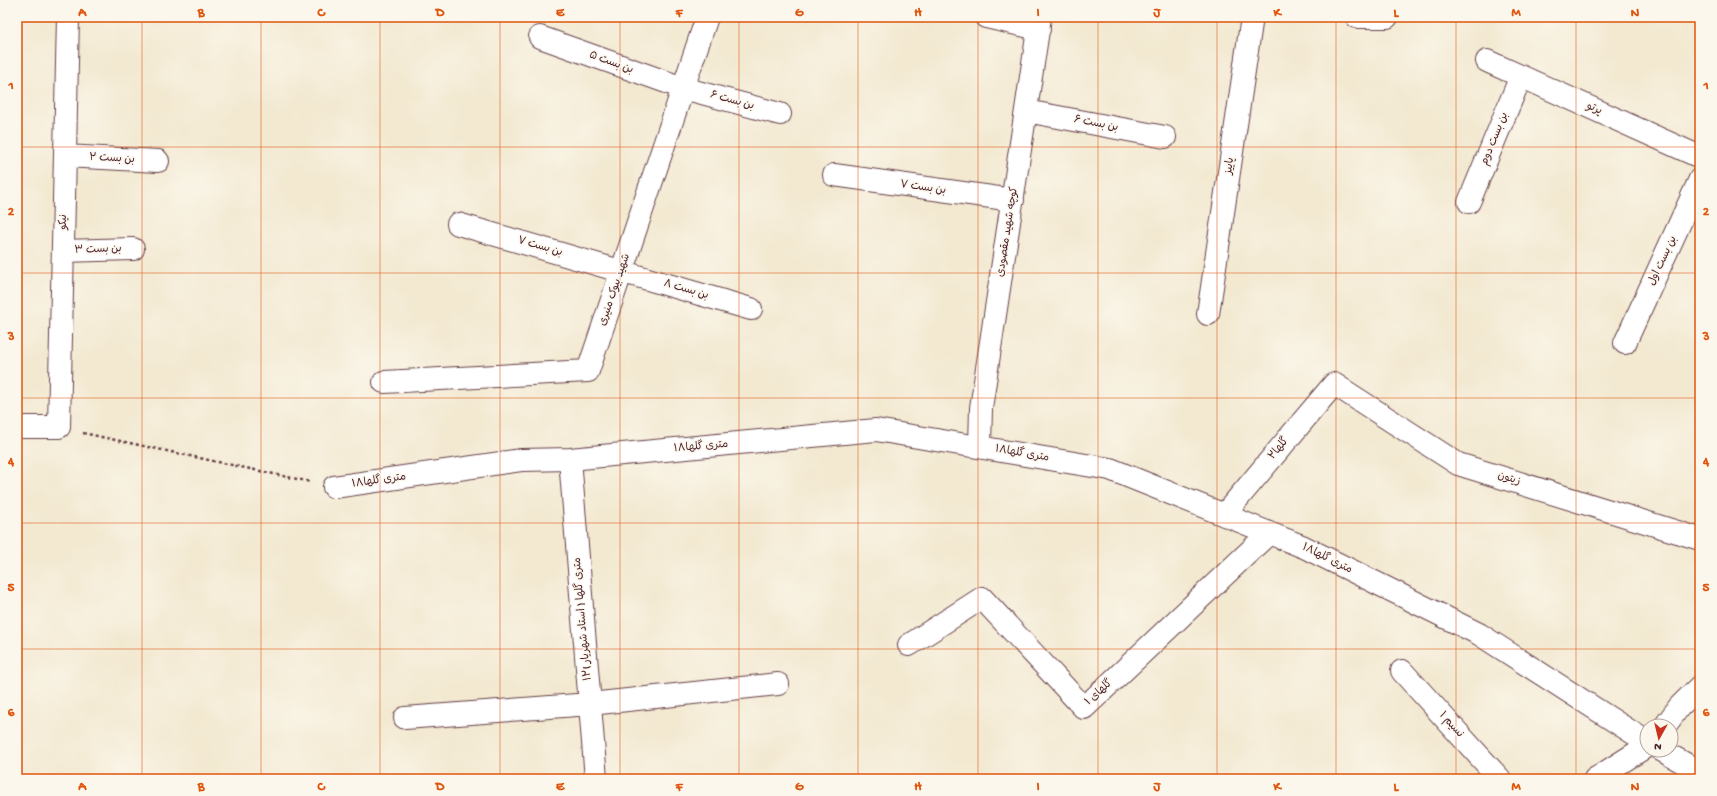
<svg xmlns="http://www.w3.org/2000/svg" width="1717" height="796" font-family="'Gochi Hand','Playpen Sans Arabic',sans-serif">
  <style>
    .lines { fill: none; stroke-linecap: round; stroke-linejoin: round }
    .minor-casing { stroke: #633d44; stroke-width: 24 }
    .path { stroke: #633d44; stroke-width: 2.5; stroke-dasharray: 3 3; stroke-linecap: butt }
    .minor { stroke: #fff; stroke-width: 22 }
    .grid { fill: none; stroke: #e0560e; stroke-width: 1; stroke-opacity: 0.55 }
    .labels { text-anchor: middle; dominant-baseline: central; stroke-width: 3; stroke-linejoin: round; paint-order: stroke }
    .street-label { font-size: 11px; fill: #4a1f2b; stroke: #fbf7ec }
    .neatline { fill: none; stroke: #e0560e; stroke-width: 1.5 }
    .grid-label { font-size: 13px; text-anchor: middle; font-weight: bold; fill: #e0560e }
  </style>
  <rect width="100%" height="100%" fill="#fbf7ec"/>
  <filter id="ink" filterUnits="userSpaceOnUse"><feTurbulence type="fractalNoise" baseFrequency=".025" numOctaves="2"/><feDisplacementMap in="SourceGraphic" scale="8" xChannelSelector="R" yChannelSelector="G"/><feConvolveMatrix kernelMatrix="1 2 1 2 8 2 1 2 1" color-interpolation-filters="sRGB"/></filter>
  <filter id="wash" filterUnits="userSpaceOnUse"><feTurbulence type="fractalNoise" baseFrequency=".012" numOctaves="4" result="noise"/><feDisplacementMap in="SourceGraphic" scale="16" xChannelSelector="R" yChannelSelector="G"/><feGaussianBlur stdDeviation="0.9" result="paint"/><feColorMatrix in="noise" values="0 0 0 0 0 0 0 0 0 0 0 0 0 0 0 0 0 1.4 0 .05"/><feComposite in="paint" operator="in"/></filter>
  <g filter="url(#wash)">
    <rect width="100%" height="100%" fill="#f3e9d1"/>
  </g>
  <g filter="url(#ink)">
    <g class="lines">
      <g class="minor-casing">
        <path id="minor" d="M 986,17 L 1039,29
          M 1357,17 L 1387,17
          M 540,37 L 683,88 L 780,114
          M 1487,61 L 1700,157
          M 1026,111 L 1165,137
          M 65,156 L 158,161
          M 834,175 L 1013,200
          M 1469,202 L 1521,76
          M 458,224 L 751,309
          M 63,251 L 133,249
          M 1208,314 L 1252,17
          M 1625,343 L 1700,179
          M 384,382 L 588,371 L 707,17
          M 17,427 L 59,427 L 68,17
          M 980,446 L 981,408 L 1040,17
          M 570,459 L 596,779
          M 334,487 L 521,460 L 570,459 L 876,430 L 1110,469 L 1304,547 L 1479,634 L 1647,742
          M 1224,515 L 1334,384 L 1458,464 L 1700,539
          M 909,645 L 982,598 L 1084,708 L 1269,533
          M 1402,671 L 1500,779
          M 405,718 L 590,704 L 778,684
          M 1665,726 L 1679,707 L 1700,686
          M 1661,750 L 1700,772
          M 1595,779 L 1647,746"/>
      </g>
      <path class="path" d="M 83,433 L 311,482"/>
      <use href="#minor" class="minor"/>
    </g>
  </g>
  <path class="grid" d="M 142,17 L 142,779M 261,17 L 261,779M 380,17 L 380,779M 500,17 L 500,779M 620,17 L 620,779M 739,17 L 739,779M 858,17 L 858,779M 978,17 L 978,779M 1098,17 L 1098,779M 1217,17 L 1217,779M 1336,17 L 1336,779M 1456,17 L 1456,779M 1576,17 L 1576,779M 17,147 L 1700,147M 17,273 L 1700,273M 17,398 L 1700,398M 17,523 L 1700,523M 17,649 L 1700,649"/>
  <g class="labels">
    <g class="street-label">
      <text transform="translate(611 63) rotate(20)">بن بست ۵</text>
      <text transform="translate(732 101) rotate(15)">بن بست ۶</text>
      <text transform="translate(1594 109) rotate(24)">پرتو</text>
      <text transform="translate(1096 124) rotate(11)">بن بست ۶</text>
      <text transform="translate(1495 139) rotate(-68)">بن بست دوم</text>
      <text transform="translate(112 159) rotate(3)">بن بست ۲</text>
      <text transform="translate(1230 166) rotate(-82)">پاییز</text>
      <text transform="translate(923 188) rotate(8)">بن بست ۷</text>
      <text transform="translate(64 222) rotate(-89)">نیکو</text>
      <text transform="translate(1008 232) rotate(-81)">کوچه شهید مقصودی</text>
      <text transform="translate(540 247) rotate(16)">بن بست ۷</text>
      <text transform="translate(98 250) rotate(-2)">بن بست ۳</text>
      <text transform="translate(1663 261) rotate(-65)">بن بست اول</text>
      <text transform="translate(615 290) rotate(-71)">شهید بیوک منیری</text>
      <text transform="translate(686 290) rotate(16)">بن بست ۸</text>
      <text transform="translate(701 447) rotate(-5)">۱۸متری گلها</text>
      <text transform="translate(1279 449) rotate(-50)">گلها۲</text>
      <text transform="translate(1022 454) rotate(10)">۱۸متری گلها</text>
      <text transform="translate(1509 479) rotate(17)">زیتون</text>
      <text transform="translate(379 481) rotate(-8)">۱۸متری گلها</text>
      <text transform="translate(1327 559) rotate(26)">۱۸متری گلها</text>
      <text transform="translate(583 619) rotate(-95)">۱۲متری گلها ( استاد شهریار )</text>
      <text transform="translate(1099 693) rotate(-42)">گلهای ۱</text>
      <text transform="translate(1451 725) rotate(48)">نسیم ۱</text>
    </g>
  </g>
  <rect width="1717" height="796" fill="none" stroke="#fbf7ec" stroke-width="44"/>
  <g transform="translate(1659 738) rotate(188)"><circle r="19" fill="#fbf7ec" stroke="#b4a19f"/>
  <path d="M0-3L7 15L0 10L-7 15Z" fill="#c8321e"/>
  <text y="-6" font-size="11" font-weight="bold" text-anchor="middle" fill="#4a1f2b">N</text>
  </g>
  <rect x="22" y="22" width="1673" height="752" class="neatline"/>
  <g class="grid-label">
    <text x="82" y="16">A</text>
    <text x="201" y="16">B</text>
    <text x="321" y="16">C</text>
    <text x="440" y="16">D</text>
    <text x="560" y="16">E</text>
    <text x="679" y="16">F</text>
    <text x="799" y="16">G</text>
    <text x="918" y="16">H</text>
    <text x="1038" y="16">I</text>
    <text x="1157" y="16">J</text>
    <text x="1277" y="16">K</text>
    <text x="1396" y="16">L</text>
    <text x="1516" y="16">M</text>
    <text x="1635" y="16">N</text>
    <text x="11" y="89">1</text>
    <text x="1706" y="89">1</text>
    <text x="11" y="215">2</text>
    <text x="1706" y="215">2</text>
    <text x="11" y="340">3</text>
    <text x="1706" y="340">3</text>
    <text x="11" y="465">4</text>
    <text x="1706" y="465">4</text>
    <text x="11" y="591">5</text>
    <text x="1706" y="591">5</text>
    <text x="11" y="716">6</text>
    <text x="1706" y="716">6</text>
    <text x="82" y="790">A</text>
    <text x="201" y="790">B</text>
    <text x="321" y="790">C</text>
    <text x="440" y="790">D</text>
    <text x="560" y="790">E</text>
    <text x="679" y="790">F</text>
    <text x="799" y="790">G</text>
    <text x="918" y="790">H</text>
    <text x="1038" y="790">I</text>
    <text x="1157" y="790">J</text>
    <text x="1277" y="790">K</text>
    <text x="1396" y="790">L</text>
    <text x="1516" y="790">M</text>
    <text x="1635" y="790">N</text>
  </g>
</svg>
